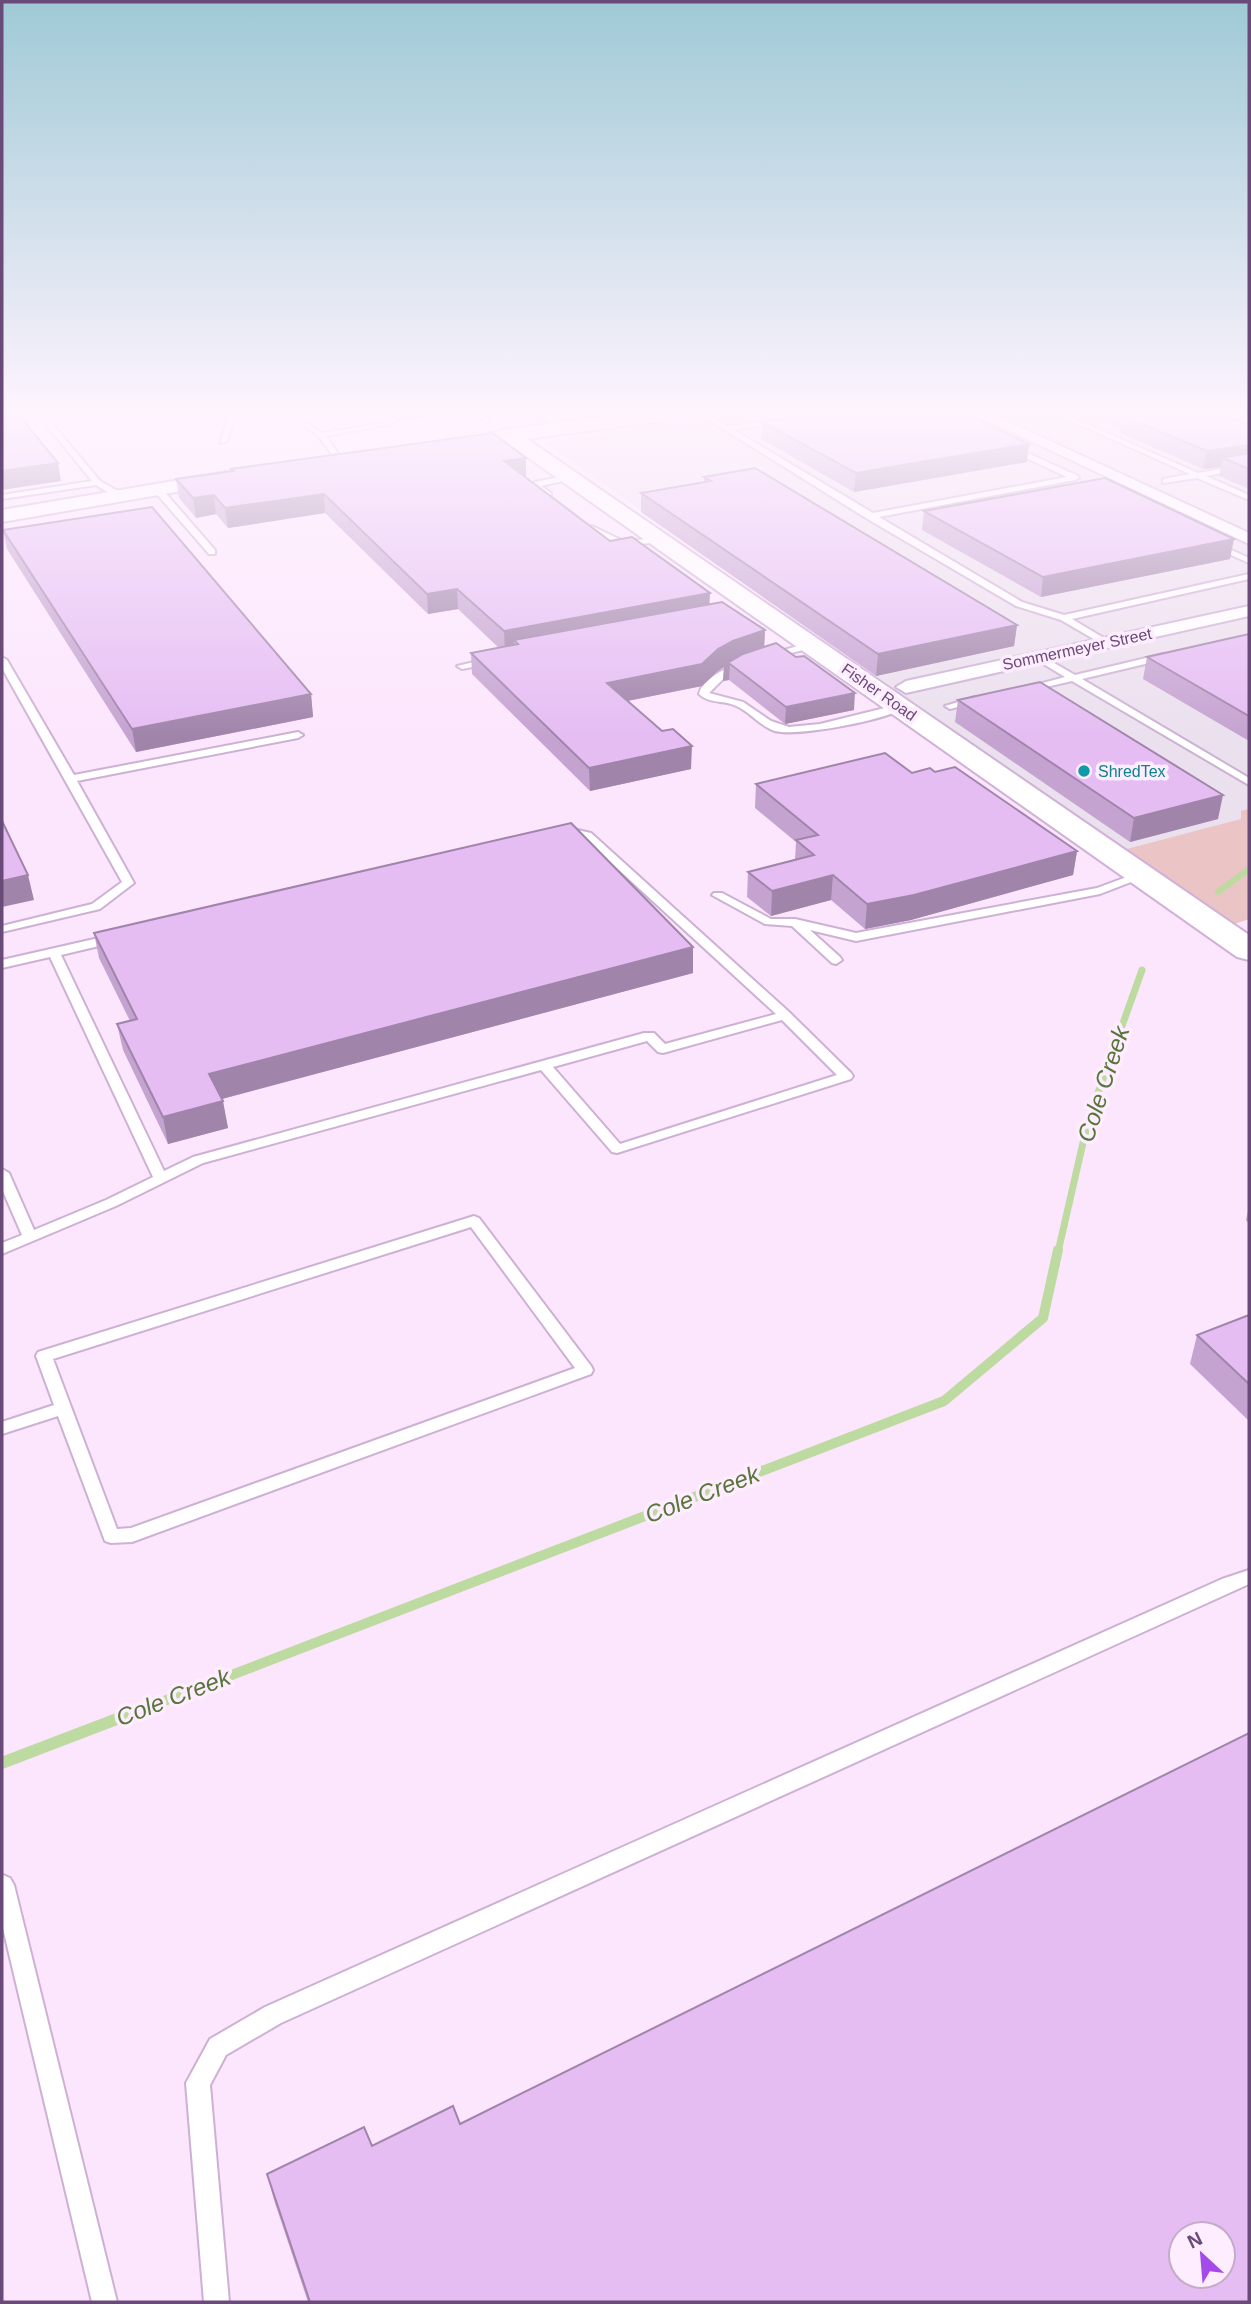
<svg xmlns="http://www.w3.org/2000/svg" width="1251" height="2304" font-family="Arial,sans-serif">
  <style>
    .industrial { fill: #ebe0ed }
    .green { fill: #ebc4c6 }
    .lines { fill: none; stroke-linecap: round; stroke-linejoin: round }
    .stream-far3 { stroke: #bddaa0; stroke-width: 6 }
    .stream-far2 { stroke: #bddaa0; stroke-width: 7 }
    .stream-far1 { stroke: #bddaa0; stroke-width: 10 }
    .stream { stroke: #bddaa0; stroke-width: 12 }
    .lane-casing { stroke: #cdb1d4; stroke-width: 4 }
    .street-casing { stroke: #cdb1d4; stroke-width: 4 }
    .secondary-casing { stroke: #d1b0d9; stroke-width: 4 }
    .lane { fill: #fff; fill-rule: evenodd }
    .street { fill: #fff; fill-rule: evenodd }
    .secondary { fill: #fff; fill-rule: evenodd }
    .wall { fill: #c5a3d1 }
    .shaded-wall { fill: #a084aa }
    .building { fill: #e5bdf3; stroke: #a084aa; stroke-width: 2; fill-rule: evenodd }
    .culture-dot { fill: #0f9aa8; stroke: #feedff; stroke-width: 2.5 }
    .labels { text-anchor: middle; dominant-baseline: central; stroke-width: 7; stroke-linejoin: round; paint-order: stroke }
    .far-street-label { font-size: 16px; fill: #6a4a78; stroke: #feedff }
    .far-culture-label { font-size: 16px; fill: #0d838f; stroke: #feedff; text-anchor: start }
    .near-water-label { font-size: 24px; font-style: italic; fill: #57763a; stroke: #feedff }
  </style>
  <rect width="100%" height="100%" fill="#fce6fd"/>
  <path class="industrial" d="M 732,415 L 1249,415 L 1249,919 L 1234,924 L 1123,850 L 544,442 Z"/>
  <path class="green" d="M 1249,809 L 1249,919 L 1234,924 L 1123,850 L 1241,819 L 1241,811 Z"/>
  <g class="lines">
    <path class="stream-far3" d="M 1218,892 L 1249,869"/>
    <path class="stream-far2" d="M 1058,1252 L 1088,1121 L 1142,970"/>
    <path class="stream-far1" d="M 138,1711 L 944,1401 L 1043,1318 L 1058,1250"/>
    <path class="stream" d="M 2,1763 L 143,1709"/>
    <g class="lane-casing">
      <path id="lane" d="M 24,415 L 45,415 L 100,481 L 123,494 L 123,498 L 117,498 L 96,485 L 2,499 L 2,495 L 92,481 L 39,416 L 2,422 L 2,418 Z
        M 229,415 L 235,415 L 227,441 L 220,443 Z
        M 475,415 L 482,415 L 491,421 L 486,422 Z
        M 701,415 L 708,415 L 728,427 L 805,415 L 819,415 L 734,430 L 873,513 L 1067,477 L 1007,449 L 1010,445 L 1078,476 L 1079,478 L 1075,480 L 879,517 L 1022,602 L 1064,615 L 1249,574 L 1249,579 L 1072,619 L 1112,643 L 1104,645 L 1061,620 L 1016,606 L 866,518 Z
        M 1058,415 L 1066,415 L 1198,473 L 1249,464 L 1249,468 L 1206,476 L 1249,495 L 1249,500 L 1197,478 L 1163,483 L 1163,479 L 1190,474 Z
        M 306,422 L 322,433 L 390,422 L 393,424 L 326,436 L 343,461 L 339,463 L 318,436 L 304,425 Z
        M 569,475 L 573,477 L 572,479 L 541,486 L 551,493 L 551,497 L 545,497 L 532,486 L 535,482 Z
        M 155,488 L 161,488 L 215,550 L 215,554 L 209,554 L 155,492 Z
        M 592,526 L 623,541 L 659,538 L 663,540 L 659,542 L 622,546 L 589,530 L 588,528 Z
        M 1216,543 L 1249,558 L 1249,563 L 1213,547 L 1212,545 Z
        M 811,642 L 816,645 L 814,647 L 769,659 L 764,656 Z
        M 1163,654 L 1168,657 L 1166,659 L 1082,679 L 1249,778 L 1249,785 L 1072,681 L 1029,691 L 1024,688 L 1065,677 L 1037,660 L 1035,658 L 1040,655 L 1075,675 Z
        M 2,657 L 7,660 L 74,775 L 298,732 L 303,735 L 298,738 L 77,781 L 134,883 L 100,909 L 2,932 L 2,926 L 92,904 L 122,882 L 2,668 Z
        M 491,658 L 494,659 L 494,663 L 462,669 L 457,666 Z
        M 740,663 L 743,664 L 743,668 L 724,678 L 709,693 L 743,702 L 771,721 L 789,727 L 820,724 L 901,704 L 906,707 C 886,720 799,737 775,731 C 759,726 750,711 734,705 C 722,700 710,704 699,694 C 702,679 726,668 740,663 Z
        M 975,697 L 978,698 L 978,702 L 950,709 L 945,706 Z
        M 564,827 L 591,833 L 789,1012 L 851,1073 L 853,1076 L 851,1079 L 617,1153 L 612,1152 L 541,1070 L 203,1163 L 116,1206 L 2,1254 L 2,1243 L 22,1235 L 2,1189 L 2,1169 L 9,1173 L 34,1230 L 106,1200 L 153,1177 L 50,957 L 2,968 L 2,960 L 112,935 L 116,936 L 116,942 L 61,955 L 164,1171 L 193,1157 L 644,1033 L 654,1033 L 665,1044 L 776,1014 L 583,837 L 560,832 L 559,830 ZM 782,1020 L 837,1075 L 620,1144 L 553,1067 L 647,1041 L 658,1052 L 663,1053 Z
        M 1140,872 L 1144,873 L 1144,877 L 1100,894 L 856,941 L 810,930 L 840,957 L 842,960 L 836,964 L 832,963 L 792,926 L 765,924 L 712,895 L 714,893 L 722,893 L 771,919 L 795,919 L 856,933 L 1097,888 Z
        M 474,1216 L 479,1218 L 591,1366 L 593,1370 L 591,1374 L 132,1542 L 111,1543 L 105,1541 L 58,1416 L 2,1434 L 2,1422 L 54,1405 L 36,1356 L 38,1352 ZM 471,1227 L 575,1368 L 131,1528 L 117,1529 L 53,1359 Z
        M 1249,1570 L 1249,1584 L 281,2023 L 226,2055 L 210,2085 L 229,2302 L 204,2302 L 186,2083 L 210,2039 L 265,2007 L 1222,1579 Z
        M 3,1875 L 10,1878 L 14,1885 L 117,2302 L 92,2302 L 2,1924 Z"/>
    </g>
    <g class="street-casing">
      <path id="street" d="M 536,415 L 552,415 L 570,428 L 563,432 Z
        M 976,415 L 994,415 L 1249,533 L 1249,544 Z
        M 1249,606 L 1249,616 L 906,693 L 896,687 L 906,681 Z"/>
    </g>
    <g class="secondary-casing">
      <path id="secondary" d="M 622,415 L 671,415 L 662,421 L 527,439 L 1249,935 L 1249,960 L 1237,957 L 506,442 L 491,441 L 488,437 L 491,433 L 509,429 Z
        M 227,472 L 234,474 L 237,478 L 234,482 L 2,522 L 2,510 Z"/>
    </g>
    <use href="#lane" class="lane"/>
    <use href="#street" class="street"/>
    <use href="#secondary" class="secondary"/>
  </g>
  <path class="wall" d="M 389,415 L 433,415 L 433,416 L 398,421 Z
    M 1089,415 L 1223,415 L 1249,425 L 1249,489 L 1219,476 L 1221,467 L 1203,469 L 1120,433 L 1120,428 Z
    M 762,422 L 1027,462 L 854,492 L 761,439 Z
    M 526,458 L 526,476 L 525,476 L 610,541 L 710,604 L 765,630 L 764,647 L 854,710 L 785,724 L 729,680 L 723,681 L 724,667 L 718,671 L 702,686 L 627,701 L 691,769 L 590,791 L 472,674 L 471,653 L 499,648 L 458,609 L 428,614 L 325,513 L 228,528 L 216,514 L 196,518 L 179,498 L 176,479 L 231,471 L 231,469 Z
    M 704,477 L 1017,625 L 1014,646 L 876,676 L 641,512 L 641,493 L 704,482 Z
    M 924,511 L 1230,559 L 1041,597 L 922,530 Z
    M 3,530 L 311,694 L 313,717 L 136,752 L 7,549 Z
    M 1249,634 L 1249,741 L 1143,679 L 1147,657 Z
    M 958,700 L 1218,819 L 1130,842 L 955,722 Z
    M 935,772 L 1077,851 L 1073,875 L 911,920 L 865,929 L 831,900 L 771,916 L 747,897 L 748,872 L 795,860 L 796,842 L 755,808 L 756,784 Z
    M 94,933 L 693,947 L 693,973 L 222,1099 L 228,1128 L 168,1144 L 123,1050 L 117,1024 L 130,1021 L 99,958 Z
    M 1249,1206 L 1249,1224 L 1246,1220 Z
    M 1249,1315 L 1249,1421 L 1190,1364 L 1197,1335 Z
    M 460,2124 L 1249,2302 L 308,2302 L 274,2200 L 267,2174 Z"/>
  <path class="shaded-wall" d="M 398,415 L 433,415 L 433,416 L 398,421 Z
    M 1029,444 L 1027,462 L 854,492 L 856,473 Z
    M 1249,445 L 1249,462 L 1223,458 L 1221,467 L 1203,469 L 1207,451 Z
    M 526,458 L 526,476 L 505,479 L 504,461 Z
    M 58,463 L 61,481 L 2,490 L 2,471 Z
    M 324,494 L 325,513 L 228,528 L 225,508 Z
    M 214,495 L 216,514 L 196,518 L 193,498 Z
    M 1234,539 L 1230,559 L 1041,597 L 1043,577 Z
    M 457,589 L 458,609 L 428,614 L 427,594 Z
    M 710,593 L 709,614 L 518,644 L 514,640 L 514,651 L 505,652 L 504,631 Z
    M 1017,625 L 1014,646 L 876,676 L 878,654 Z
    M 765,630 L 764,651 L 730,664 L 729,680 L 723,681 L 724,667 L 718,671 L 702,686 L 607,705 L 607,683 Z
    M 855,693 L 854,710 L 785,724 L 786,707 Z
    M 311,694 L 313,717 L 136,752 L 132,729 Z
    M 692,746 L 691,769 L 590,791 L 589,768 Z
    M 1223,795 L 1218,819 L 1130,842 L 1134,818 Z
    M 1077,851 L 1073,875 L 911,920 L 865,929 L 867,904 Z
    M 28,875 L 34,900 L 2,907 L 2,881 Z
    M 833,875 L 831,900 L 771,916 L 772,891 Z
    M 693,947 L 693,973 L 214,1101 L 209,1074 Z
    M 223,1101 L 228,1128 L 168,1144 L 163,1117 Z"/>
  <path class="building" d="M 2,415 L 19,415 L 58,463 L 2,471 Z
    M 808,415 L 968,415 L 1029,444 L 856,473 L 762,422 Z
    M 1128,415 L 1223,415 L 1249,425 L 1249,445 L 1207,451 L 1122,416 Z
    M 493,433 L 526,458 L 504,461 L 610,541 L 632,537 L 710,593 L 504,631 L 457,589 L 427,594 L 324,494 L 225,508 L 214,495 L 193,498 L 176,479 L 233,471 L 231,469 Z
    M 1249,453 L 1249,469 L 1223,458 Z
    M 755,468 L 1017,625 L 878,654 L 641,493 L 711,481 L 704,477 Z
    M 1105,478 L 1234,539 L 1043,577 L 924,511 Z
    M 152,507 L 311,694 L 132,729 L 3,530 Z
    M 722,602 L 765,630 L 733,641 L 718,649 L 702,664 L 607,683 L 662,731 L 673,729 L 692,746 L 589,768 L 471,653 L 518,644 L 514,640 Z
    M 1249,634 L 1249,716 L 1147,657 Z
    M 776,643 L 796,657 L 804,656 L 855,693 L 786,707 L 730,664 L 724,665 L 743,654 Z
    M 1040,682 L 1223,795 L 1134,818 L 958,700 Z
    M 885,753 L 912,773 L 930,768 L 935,772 L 955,767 L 1077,851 L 914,895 L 867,904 L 833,875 L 772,891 L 748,872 L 814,855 L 796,840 L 818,835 L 756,784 Z
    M 2,821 L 28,875 L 2,881 Z
    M 571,823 L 693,947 L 209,1074 L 223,1101 L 163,1117 L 117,1024 L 137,1019 L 94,933 Z
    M 1249,1315 L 1249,1384 L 1197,1335 Z
    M 1249,1733 L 1249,2302 L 310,2302 L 267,2174 L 364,2127 L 372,2146 L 453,2106 L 460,2124 ZM 1181,2234 L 1223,2234 L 1223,2276 L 1181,2276 Z"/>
  <linearGradient id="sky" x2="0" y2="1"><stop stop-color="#9fc9d6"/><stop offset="0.56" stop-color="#fef4fe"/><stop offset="1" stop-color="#fef4fe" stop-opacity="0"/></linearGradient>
  <rect width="1251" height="737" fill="url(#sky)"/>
  <circle class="culture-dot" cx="1084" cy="771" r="7"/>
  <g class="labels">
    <g class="far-street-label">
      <text transform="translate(1077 649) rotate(-12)">Sommermeyer Street</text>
      <text transform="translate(879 692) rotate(35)">Fisher Road</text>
    </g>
    <g class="far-culture-label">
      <text x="1098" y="771">ShredTex</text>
    </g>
    <g class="near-water-label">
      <text transform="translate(1103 1084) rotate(-72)">Cole Creek</text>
      <text transform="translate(702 1494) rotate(-21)">Cole Creek</text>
      <text transform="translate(173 1697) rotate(-21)">Cole Creek</text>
    </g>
  </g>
  <rect width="1251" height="2304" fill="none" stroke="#6a4a78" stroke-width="7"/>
  <g transform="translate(1202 2255) rotate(334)"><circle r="33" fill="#feedff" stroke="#c3acc9" stroke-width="2"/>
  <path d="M0-5L12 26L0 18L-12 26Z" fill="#a449ea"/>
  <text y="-10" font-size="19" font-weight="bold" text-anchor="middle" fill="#6a4a78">N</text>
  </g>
</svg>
